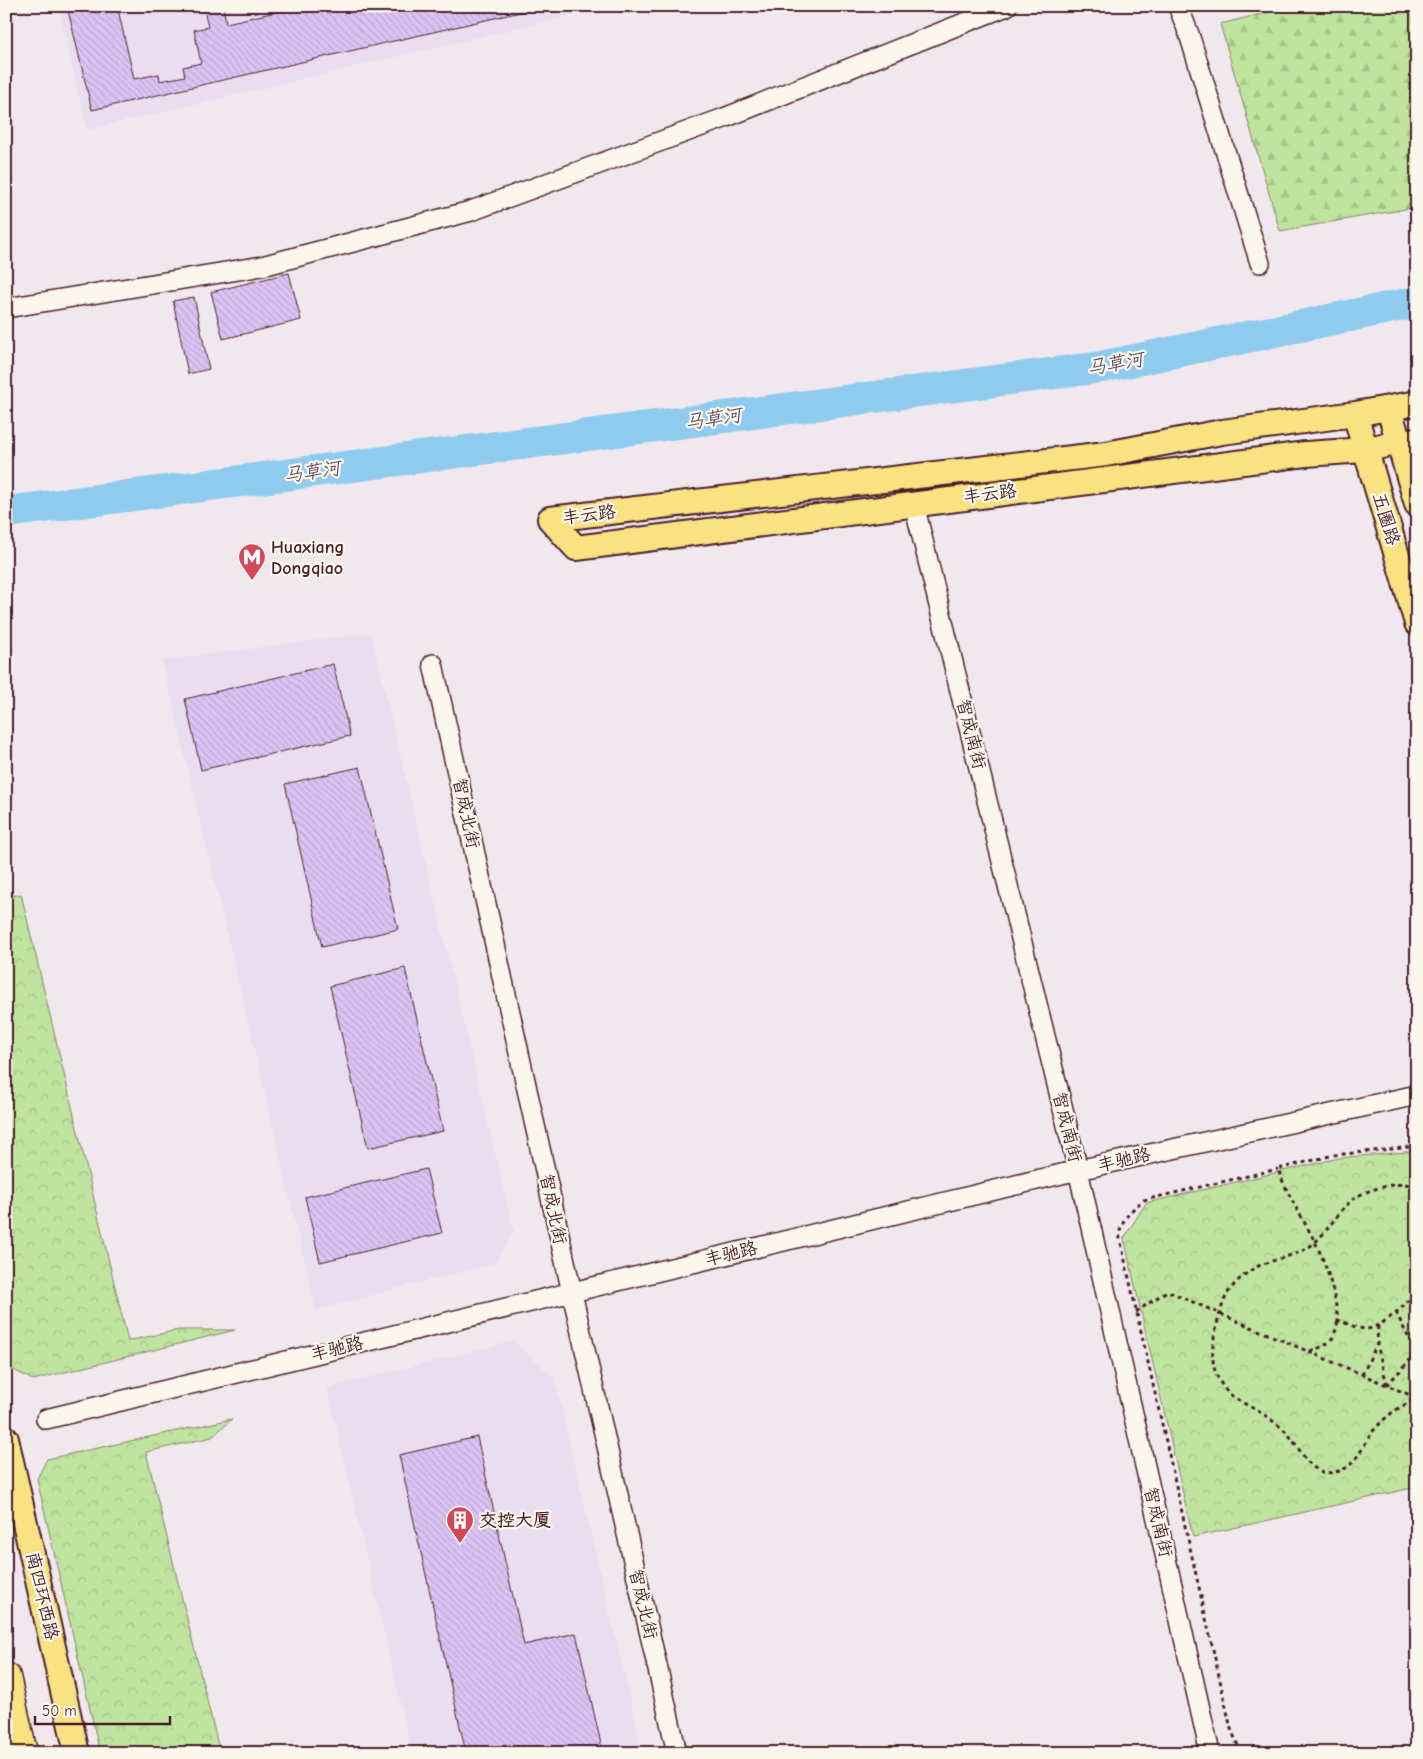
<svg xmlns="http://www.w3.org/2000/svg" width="1423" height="1759" font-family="'Comic Neue','LXGW WenKai TC',sans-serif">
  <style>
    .built { fill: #eaddf0 }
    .forest { fill: url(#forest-firs); stroke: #848265 }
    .park { fill: url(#park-crowns); stroke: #848265 }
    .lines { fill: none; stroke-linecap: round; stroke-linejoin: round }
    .river { stroke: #8ecbee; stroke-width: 32 }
    .building { fill: url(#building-back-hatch); stroke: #4a1f2b }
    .minor-casing { stroke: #4a1f2b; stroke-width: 22 }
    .major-casing { stroke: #4a1f2b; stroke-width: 28 }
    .highway-casing { stroke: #4a1f2b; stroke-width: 31 }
    .path { stroke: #4a1f2b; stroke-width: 3; stroke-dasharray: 4 4; stroke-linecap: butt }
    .minor { stroke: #fbf7ec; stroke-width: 19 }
    .major { stroke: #f8e281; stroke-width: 24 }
    .highway { stroke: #f8e281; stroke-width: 28 }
    .labels { text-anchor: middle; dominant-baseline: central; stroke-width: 4.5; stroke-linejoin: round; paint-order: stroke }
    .street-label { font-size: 18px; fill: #4a1f2b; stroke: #fbf7ec }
    .poi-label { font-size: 18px; font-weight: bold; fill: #4a1f2b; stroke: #fbf7ec; text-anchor: start }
    .water-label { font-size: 19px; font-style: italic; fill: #5e5366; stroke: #fbf7ec }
  </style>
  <defs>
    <pattern id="forest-firs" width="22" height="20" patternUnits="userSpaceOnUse" patternTransform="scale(1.25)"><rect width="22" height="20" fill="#bee49f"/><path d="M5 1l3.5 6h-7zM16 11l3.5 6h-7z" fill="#a5c389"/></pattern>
    <pattern id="park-crowns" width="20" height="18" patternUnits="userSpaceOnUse" patternTransform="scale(1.25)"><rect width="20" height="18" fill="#bee49f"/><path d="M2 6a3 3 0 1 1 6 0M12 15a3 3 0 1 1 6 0" fill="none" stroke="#a5c389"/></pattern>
    <pattern id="building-back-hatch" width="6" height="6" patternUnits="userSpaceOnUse" patternTransform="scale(1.25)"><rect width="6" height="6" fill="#dbc4f4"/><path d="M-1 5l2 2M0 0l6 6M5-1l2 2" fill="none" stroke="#bda8d1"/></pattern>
  </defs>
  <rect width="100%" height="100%" fill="#f1e8ee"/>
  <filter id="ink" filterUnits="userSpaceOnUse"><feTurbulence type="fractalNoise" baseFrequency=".02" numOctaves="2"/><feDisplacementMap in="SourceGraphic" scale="10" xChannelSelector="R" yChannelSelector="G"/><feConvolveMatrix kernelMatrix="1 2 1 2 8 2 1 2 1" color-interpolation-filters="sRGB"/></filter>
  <g filter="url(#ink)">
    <path class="built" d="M 58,6 L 611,6 L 87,130 Z
      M 371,633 L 514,1232 L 495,1263 L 316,1310 L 162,660 Z
      M 513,1341 L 554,1377 L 643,1753 L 412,1753 L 327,1388 Z"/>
    <path class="forest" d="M 1295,6 L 1417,6 L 1417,207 L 1280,231 L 1220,24 Z"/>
    <path class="park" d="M 21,894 L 128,1341 L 178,1330 L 235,1330 L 33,1380 L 12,1369 L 6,1343 L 6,897 Z
      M 1417,1149 L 1417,1487 L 1193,1537 L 1124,1238 L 1146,1203 L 1339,1158 L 1405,1152 Z
      M 232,1419 L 212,1437 L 146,1452 L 220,1753 L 100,1753 L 37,1479 L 47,1459 Z"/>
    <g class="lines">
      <path class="river" d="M 6,512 L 1101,367 L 1417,302"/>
    </g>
    <path class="building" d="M 67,6 L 126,6 L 126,8 L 118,10 L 134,79 L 159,74 L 160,81 L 185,76 L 183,67 L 201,63 L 194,30 L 208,27 L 203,6 L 223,6 L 226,23 L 290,9 L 289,6 L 547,6 L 92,110 Z
      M 168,6 L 203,6 L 176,12 Z
      M 289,273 L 301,320 L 223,339 L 211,292 Z
      M 194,297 L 209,369 L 188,374 L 173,301 Z
      M 333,664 L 350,736 L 201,770 L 185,699 Z
      M 360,767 L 398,929 L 322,947 L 285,784 Z
      M 405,968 L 443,1131 L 368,1148 L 330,986 Z
      M 426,1169 L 442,1233 L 320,1262 L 305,1197 Z
      M 477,1437 L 524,1645 L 576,1633 L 603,1753 L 466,1753 L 399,1455 Z"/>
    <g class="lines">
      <g class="minor-casing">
        <path id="minor" d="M 1178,6 L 1189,34 L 1260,263
          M 6,308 L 262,266 L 471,211 L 724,118 L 1007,6
          M 914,504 L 1078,1170 L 1210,1753
          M 433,664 L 572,1293 L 677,1753
          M 46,1419 L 1078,1170 L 1417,1095"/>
      </g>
      <g class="major-casing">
        <path id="major" d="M 1389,409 L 1417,504
          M 1355,414 L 1417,623
          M 550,519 L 576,548 L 1306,454 L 1365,450 L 1398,442 L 1417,440
          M 550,519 L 1106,454 L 1222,432 L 1355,414 L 1417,403
          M 6,1439 L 77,1753"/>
      </g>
      <g class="highway-casing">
        <path id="highway" d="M 6,1677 L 23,1753"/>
      </g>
      <path class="path" d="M 1417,1145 L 1403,1148 L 1334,1155 L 1278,1169 C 1287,1195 1303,1218 1315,1242 C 1327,1266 1335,1293 1338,1320 C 1346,1323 1356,1328 1365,1329 C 1380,1330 1407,1303 1417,1292
        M 1417,1186 C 1407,1183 1396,1184 1387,1186 C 1377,1188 1367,1191 1358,1196 C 1338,1208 1329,1233 1309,1247 C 1292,1258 1270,1259 1253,1269 C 1246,1273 1238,1280 1233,1286 C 1225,1295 1222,1306 1219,1317 C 1212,1342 1207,1367 1225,1389 C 1231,1397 1240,1401 1249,1406 C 1261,1412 1272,1420 1283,1429 C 1300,1443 1307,1478 1335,1472 C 1357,1468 1362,1445 1374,1430 C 1386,1416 1400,1405 1417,1400
        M 1136,1312 L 1167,1291 L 1417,1398
        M 1396,1312 L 1406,1333 L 1417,1349
        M 1378,1326 L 1377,1344 L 1387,1385
        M 1310,1351 C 1330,1345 1334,1341 1338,1320
        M 1362,1375 L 1377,1344
        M 1387,1385 L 1417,1352
        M 1241,1753 L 1231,1729 L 1119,1234 C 1123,1219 1131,1209 1144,1200 L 1278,1169"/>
      <use href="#minor" class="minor"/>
      <use href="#major" class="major"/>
      <use href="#highway" class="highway"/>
    </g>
  </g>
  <defs>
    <g id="metro-pin" transform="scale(1.4375)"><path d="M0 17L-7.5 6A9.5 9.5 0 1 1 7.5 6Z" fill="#d1495b" stroke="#fbf7ec"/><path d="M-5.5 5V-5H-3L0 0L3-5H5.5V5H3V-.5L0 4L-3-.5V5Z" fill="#fff"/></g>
    <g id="building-pin" transform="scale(1.4375)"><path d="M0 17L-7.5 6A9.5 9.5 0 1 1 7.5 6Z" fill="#d1495b" stroke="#fbf7ec"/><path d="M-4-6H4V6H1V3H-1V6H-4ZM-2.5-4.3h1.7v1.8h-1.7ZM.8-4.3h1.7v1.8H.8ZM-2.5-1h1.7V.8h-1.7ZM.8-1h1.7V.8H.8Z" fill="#fff"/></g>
  </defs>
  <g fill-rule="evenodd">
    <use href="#metro-pin" x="252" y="557"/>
    <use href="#building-pin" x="460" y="1520"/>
  </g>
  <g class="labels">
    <g class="street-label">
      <text transform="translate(990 494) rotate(-7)">丰云路</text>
      <text transform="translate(589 515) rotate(-7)">丰云路</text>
      <text transform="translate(1386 519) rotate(73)">五圈路</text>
      <text transform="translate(971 734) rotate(76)">智成南街</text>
      <text transform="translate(466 813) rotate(78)">智成北街</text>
      <text transform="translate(1067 1127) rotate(76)">智成南街</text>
      <text transform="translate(1124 1160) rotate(-13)">丰驰路</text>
      <text transform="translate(553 1209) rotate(78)">智成北街</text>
      <text transform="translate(731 1254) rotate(-14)">丰驰路</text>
      <text transform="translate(337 1349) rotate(-14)">丰驰路</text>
      <text transform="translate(1158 1522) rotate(77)">智成南街</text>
      <text transform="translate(42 1596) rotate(77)">南四环西路</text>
      <text transform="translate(643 1604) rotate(77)">智成北街</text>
    </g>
    <g class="poi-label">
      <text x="271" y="547">Huaxiang<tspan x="271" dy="21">Dongqiao</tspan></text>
      <text x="479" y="1520">交控大厦</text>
    </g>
    <g class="water-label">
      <text transform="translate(1115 364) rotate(-10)">马草河</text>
      <text transform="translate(713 419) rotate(-8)">马草河</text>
      <text transform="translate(312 472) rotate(-8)">马草河</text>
    </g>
  </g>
  <rect width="1423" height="1759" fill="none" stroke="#fbf7ec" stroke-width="25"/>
  <rect x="12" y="12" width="1398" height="1734" fill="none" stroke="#4a1f2b" stroke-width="2" filter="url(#ink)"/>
  <path d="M35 1716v8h135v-8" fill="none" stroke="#4a1f2b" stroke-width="2.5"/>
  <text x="42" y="1716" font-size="15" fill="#4a1f2b" stroke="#fbf7ec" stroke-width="4" paint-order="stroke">50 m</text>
</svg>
